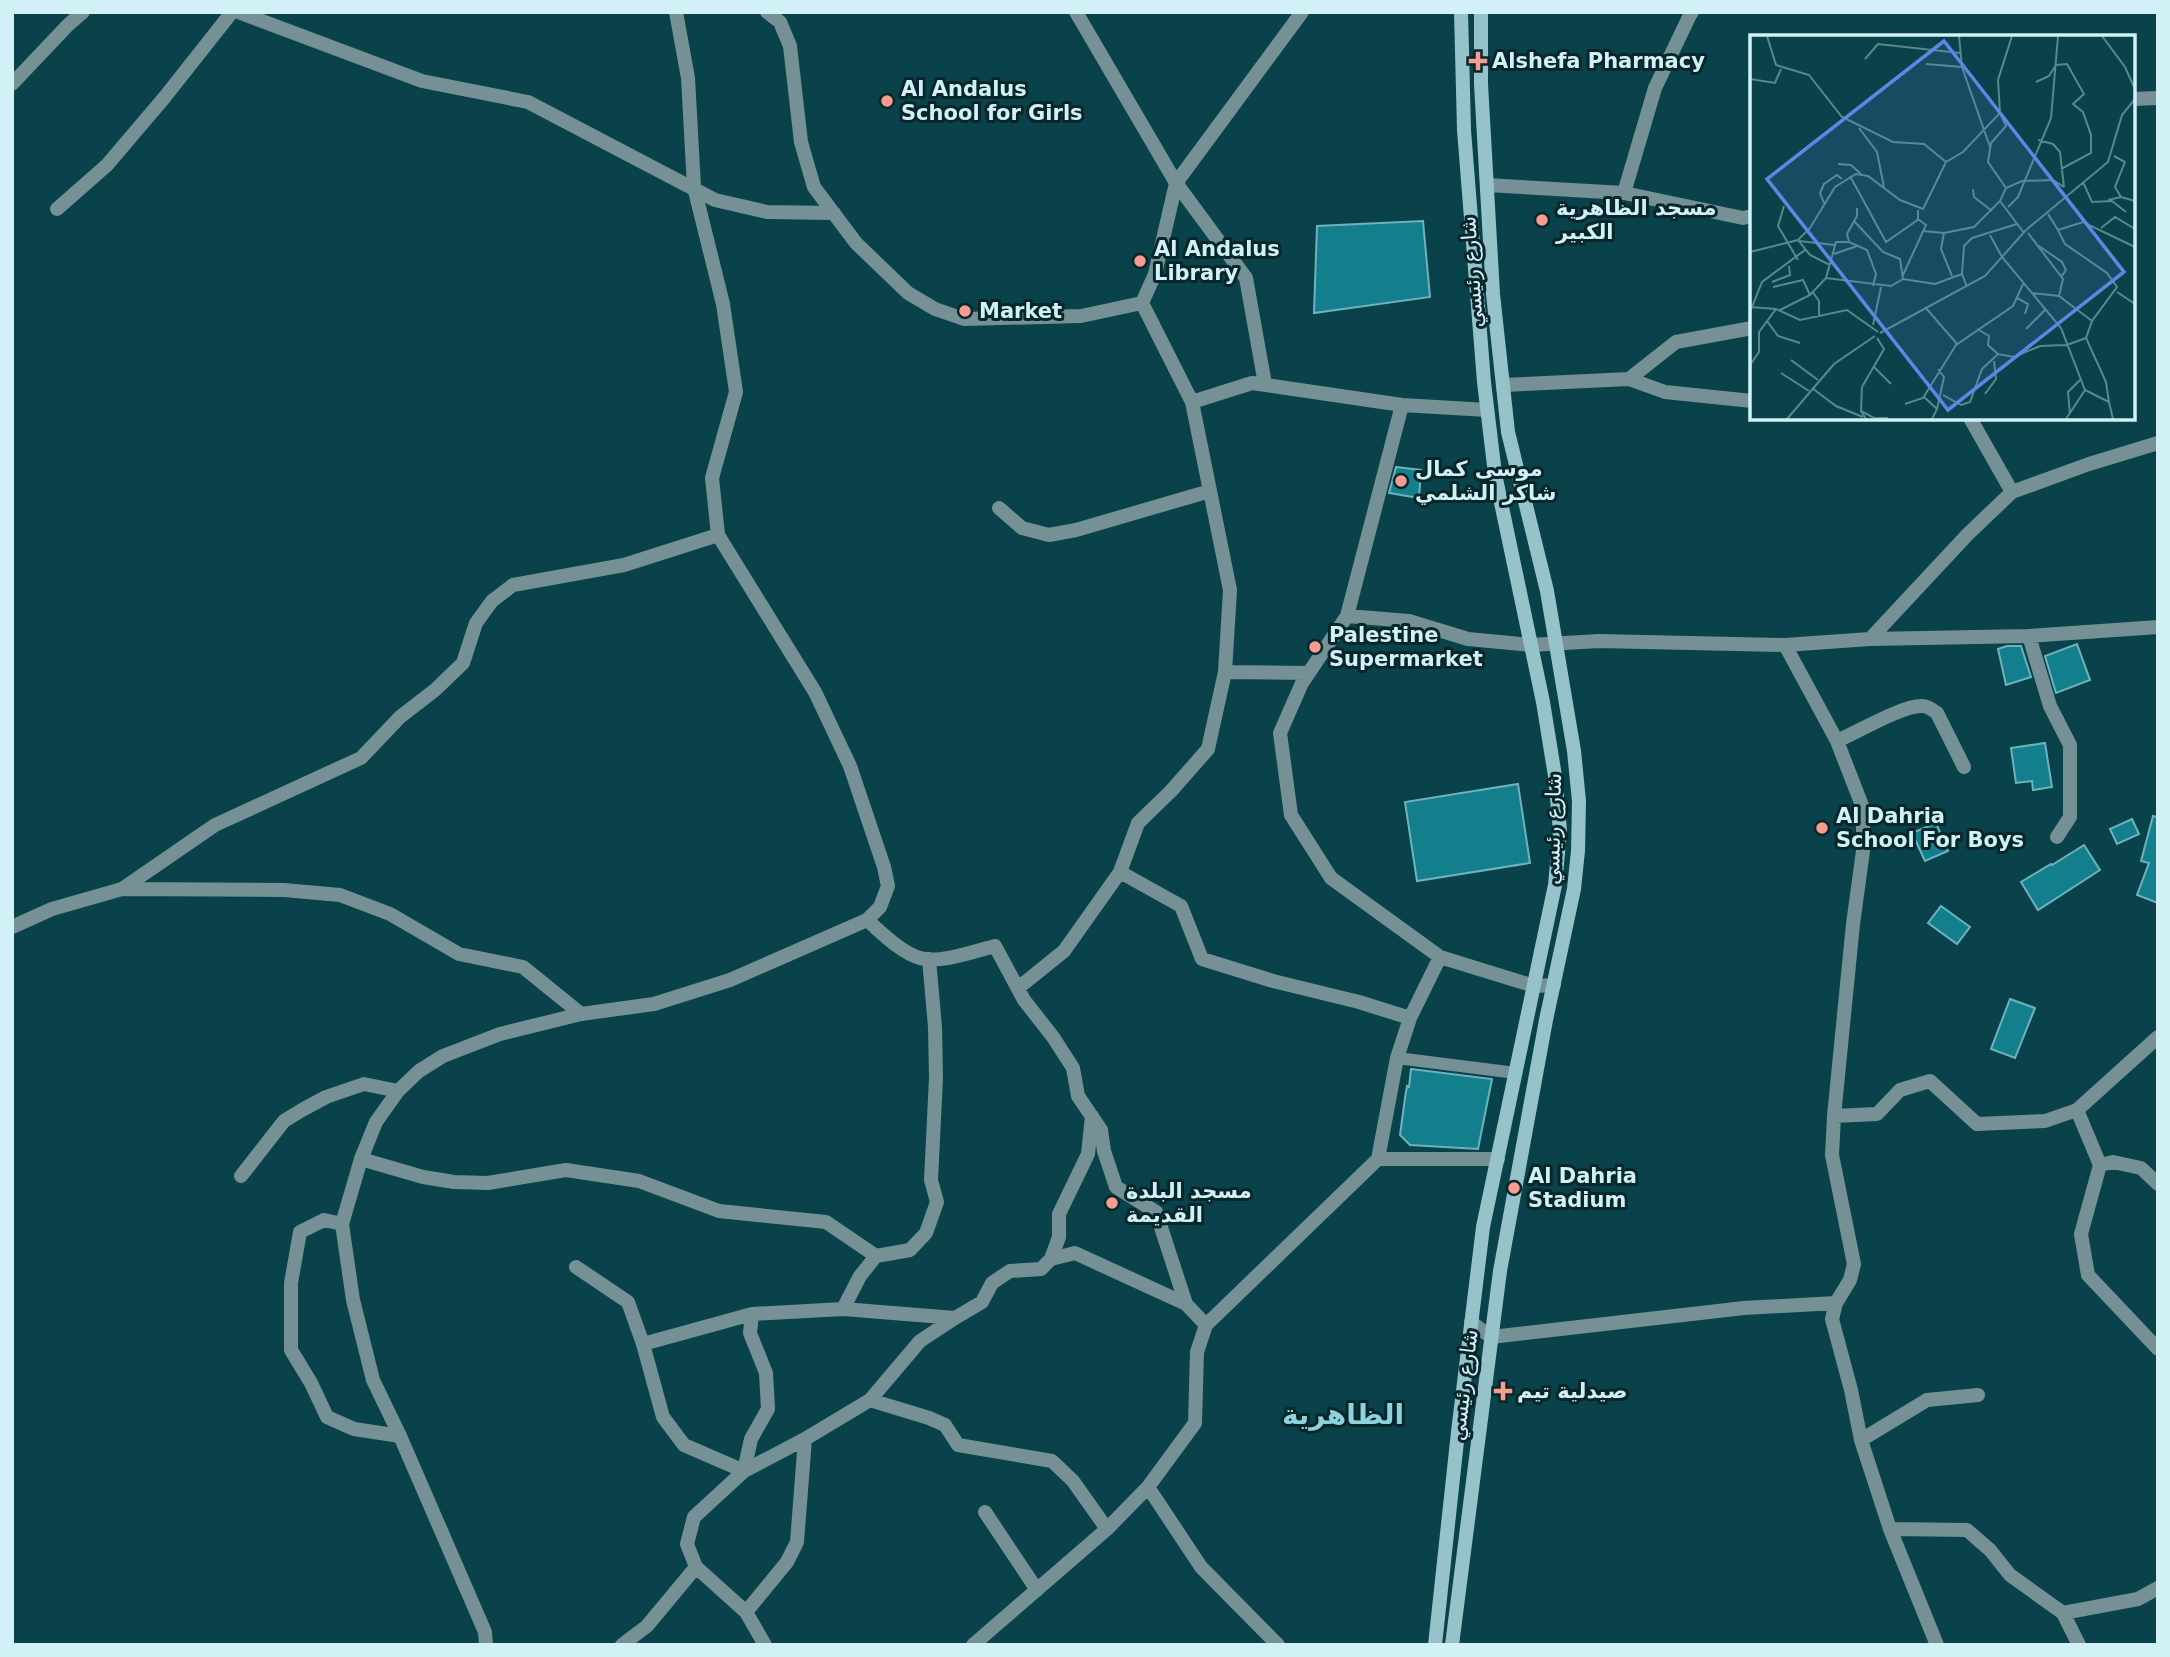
<svg xmlns="http://www.w3.org/2000/svg" width="2170" height="1657" font-family="'DejaVu Sans','Noto Sans Arabic',sans-serif">
  <style>
    .building { fill: #137f8d; stroke: #6fb2bd; stroke-width: 2 }
    .lines { fill: none; stroke-linecap: round; stroke-linejoin: round }
    .service { stroke: #769195; stroke-width: 12 }
    .minor { stroke: #769195; stroke-width: 14 }
    .tertiary { stroke: #769195; stroke-width: 14 }
    .secondary { stroke: #96c2c9; stroke-width: 14 }
    .poi-dot { fill: #f59d90; stroke: #09262a; stroke-width: 2.5 }
    .labels { text-anchor: middle; dominant-baseline: central; stroke-width: 6; stroke-linejoin: round; paint-order: stroke }
    .poi-label { font-size: 21px; font-weight: bold; fill: #d1f1f7; stroke: #09262a; text-anchor: start }
    .street-label { font-size: 21px; fill: #d1f1f7; stroke: #09262a }
    .district-label { font-size: 28px; font-weight: bold; fill: #8ed2dd; stroke: #09262a }
    .inset-road { fill: none; stroke: #59888f; stroke-width: 2 }
    .view { fill: #5c87e3; fill-opacity: 0.15; stroke: #5c87e3; stroke-width: 3.5 }
    .inset-edge { fill: none; stroke: #d1f1f7; stroke-width: 3.5 }
  </style>
  <rect width="100%" height="100%" fill="#09424a"/>
  <path class="building" d="M 1423,221 L 1430,297 L 1314,313 L 1317,226 Z
    M 1396,467 L 1421,470 L 1419,498 L 1389,493 Z
    M 2077,644 L 2090,680 L 2056,693 L 2045,656 Z
    M 2007,646 L 2021,646 L 2031,677 L 2006,685 L 1998,649 Z
    M 2045,743 L 2052,787 L 2033,790 L 2032,781 L 2016,783 L 2011,748 Z
    M 1518,784 L 1530,863 L 1417,881 L 1405,802 Z
    M 2153,816 L 2158,817 L 2158,903 L 2137,895 L 2149,863 L 2141,861 Z
    M 2132,819 L 2139,834 L 2117,844 L 2110,829 Z
    M 1936,823 L 1948,851 L 1925,861 L 1912,833 Z
    M 2084,845 L 2100,870 L 2038,910 L 2021,882 L 2051,864 L 2052,865 Z
    M 1941,906 L 1970,927 L 1957,944 L 1928,923 Z
    M 2010,999 L 2035,1008 L 2015,1058 L 1991,1049 Z
    M 1411,1069 L 1492,1079 L 1478,1149 L 1410,1145 L 1400,1135 L 1405,1098 L 1407,1086 L 1409,1087 Z"/>
  <g class="lines">
    <path class="service" d="M 1397,1058 L 1516,1073"/>
    <path class="minor" d="M 238,12 L 422,81 L 528,102 L 715,200 L 767,212 L 834,213
      M 767,12 L 780,22 L 790,46 L 801,142 L 814,187 L 856,243 L 908,293 L 935,309 L 964,319 L 1081,316 L 1142,303
      M 1076,12 L 1176,183 L 1246,278 L 1265,384
      M 12,84 L 68,25 L 83,12
      M 2133,99 L 2158,98
      M 1487,185 L 1624,193 L 1655,88 L 1690,15 L 1692,12
      M 1624,193 L 1743,218 L 1752,216
      M 57,209 L 107,165 L 164,98 L 232,12
      M 1629,379 L 1676,342 L 1752,328
      M 1503,385 L 1629,379 L 1665,392 L 1752,401
      M 1192,402 L 1252,383 L 1402,405 L 1487,410
      M 1402,405 L 1347,616 L 1302,683 L 1280,733 L 1291,815 L 1331,878 L 1440,957 L 1534,986 L 1554,985
      M 1970,418 L 2012,492
      M 999,508 L 1022,528 L 1049,535 L 1076,530 L 1210,491
      M 1347,616 L 1409,621 L 1468,639 L 1531,645 L 1599,641 L 1785,645 L 1870,639 L 2029,636 L 2158,627
      M 2029,636 L 2050,706 L 2070,745 L 2070,817 L 2057,837
      M 1870,639 L 1967,535 L 2012,492 L 2089,464 L 2158,443
      M 1785,645 L 1837,741 L 1863,808 L 1863,851 L 1853,924 L 1834,1116 L 1832,1155 L 1854,1264 L 1850,1280 L 1836,1303 L 1832,1319 L 1851,1390 L 1861,1440 L 1890,1529 L 1937,1645
      M 1225,672 L 1308,673
      M 1837,741 C 1856,733 1903,705 1922,706 C 1928,706 1933,710 1937,713 L 1964,767
      M 1120,872 L 1138,823 L 1171,791 L 1208,749 L 1225,672 L 1230,590 L 1192,402 L 1142,303 L 1155,274 L 1176,183 L 1302,12
      M 122,889 L 284,890 L 340,895 L 390,914 L 459,954 L 523,967 L 581,1014
      M 867,920 C 881,932 901,953 920,958 C 939,964 976,951 995,946 L 1024,1000 L 1053,1037 L 1073,1068 L 1078,1096 L 1101,1130 L 1104,1151 L 1116,1187 L 1156,1212 L 1186,1304
      M 12,927 L 52,909 L 122,889 L 215,825 L 361,758 L 400,717 L 435,690 L 463,663 L 476,623 L 492,601 L 513,585 L 624,565 L 718,535
      M 1018,988 L 1064,951 L 1120,872 L 1181,906 L 1202,959 L 1273,981 L 1359,1002 L 1410,1018
      M 2158,1037 L 2077,1110 L 2100,1165 L 2081,1234 L 2088,1275 L 2158,1349
      M 1834,1116 L 1877,1114 L 1900,1090 L 1930,1081 L 1977,1124 L 2045,1121 L 2077,1110
      M 361,1159 L 423,1177 L 454,1182 L 488,1183 L 566,1170 L 639,1181 L 719,1211 L 826,1222 L 876,1256 L 910,1250 L 926,1233 L 937,1202 L 931,1180 L 936,1078 L 935,1027 L 929,959
      M 1378,1159 L 1498,1159
      M 2100,1165 L 2113,1162 L 2141,1168 L 2158,1184
      M 241,1176 L 284,1121 L 302,1110 L 326,1097 L 364,1084 L 398,1091
      M 342,1224 L 324,1220 L 300,1232 L 291,1283 L 291,1350 L 311,1383 L 327,1417 L 354,1429 L 400,1436
      M 1051,1259 L 1059,1237 L 1059,1214 L 1088,1154 L 1092,1116
      M 576,1267 L 628,1302 L 643,1344 L 663,1417 L 684,1445 L 744,1471 L 694,1517 L 687,1544 L 696,1567 L 746,1612 L 765,1645
      M 843,1309 L 860,1276 L 876,1256
      M 1471,1322 L 1491,1337 L 1744,1308 L 1836,1303
      M 643,1344 L 752,1314 L 843,1309 L 955,1318 L 982,1302 L 992,1283 L 1010,1271 L 1041,1269 L 1051,1259 L 1075,1253 L 1186,1304 L 1206,1325
      M 870,1400 L 920,1341 L 955,1318
      M 1861,1440 L 1927,1400 L 1978,1395
      M 744,1471 L 805,1439 L 870,1400 L 929,1418 L 945,1425 L 958,1445 L 1052,1461 L 1073,1481 L 1107,1529
      M 744,1471 L 751,1439 L 768,1409 L 766,1373 L 750,1333 L 752,1314
      M 1148,1487 L 1201,1567 L 1278,1645
      M 985,1512 L 1037,1590
      M 1890,1529 L 1967,1530 L 1990,1550 L 2010,1575 L 2063,1613 L 2079,1645
      M 746,1612 L 787,1562 L 797,1542 L 805,1439
      M 2063,1613 L 2138,1599 L 2158,1588
      M 622,1645 L 647,1626 L 696,1567
      M 973,1645 L 1107,1529 L 1148,1487 L 1195,1423 L 1197,1352 L 1206,1325 L 1378,1159 L 1397,1058 L 1410,1018 L 1440,957"/>
    <path class="tertiary" d="M 486,1645 L 485,1632 L 400,1436 L 373,1380 L 353,1300 L 342,1224 L 361,1159 L 376,1122 L 398,1091 L 419,1071 L 443,1056 L 500,1034 L 581,1014 L 654,1004 L 730,980 L 867,920 L 880,907 L 888,886 L 884,867 L 850,766 L 815,692 L 718,535 L 712,478 L 736,392 L 723,304 L 694,187 L 688,78 L 676,12"/>
    <path class="secondary" d="M 1435,1645 L 1458,1432 L 1483,1227 L 1555,885 L 1560,831 L 1555,776 L 1543,702 L 1495,474 L 1484,382 L 1464,130 L 1461,12
      M 1452,1645 L 1500,1271 L 1546,1020 L 1574,889 L 1578,851 L 1579,801 L 1574,751 L 1547,591 L 1508,432 L 1493,294 L 1481,84 L 1481,12"/>
  </g>
  <g class="poi-dot">
    <path d="M1474.5 50.5h7v7h7v7h-7v7h-7v-7h-7v-7h7z"/>
    <circle cx="887" cy="101" r="7"/>
    <circle cx="1542" cy="220" r="7"/>
    <circle cx="1140" cy="261" r="7"/>
    <circle cx="965" cy="311" r="7"/>
    <circle cx="1401" cy="481" r="7"/>
    <circle cx="1315" cy="647" r="7"/>
    <circle cx="1822" cy="828" r="7"/>
    <circle cx="1514" cy="1188" r="7"/>
    <circle cx="1112" cy="1203" r="7"/>
    <path d="M1499.5 1380.5h7v7h7v7h-7v7h-7v-7h-7v-7h7z"/>
  </g>
  <g class="labels">
    <g class="poi-label">
      <text x="1492" y="61">Alshefa Pharmacy</text>
      <text x="901" y="89">Al Andalus<tspan x="901" dy="24">School for Girls</tspan></text>
      <text x="1556" y="208">مسجد الظاهرية<tspan x="1556" dy="24">الكبير</tspan></text>
      <text x="1154" y="249">Al Andalus<tspan x="1154" dy="24">Library</tspan></text>
      <text x="979" y="311">Market</text>
      <text x="1415" y="469">موسى كمال<tspan x="1415" dy="24">شاكر الشلمي</tspan></text>
      <text x="1329" y="635">Palestine<tspan x="1329" dy="24">Supermarket</tspan></text>
      <text x="1836" y="816">Al Dahria<tspan x="1836" dy="24">School For Boys</tspan></text>
      <text x="1528" y="1176">Al Dahria<tspan x="1528" dy="24">Stadium</tspan></text>
      <text x="1126" y="1191">مسجد البلدة<tspan x="1126" dy="24">القديمة</tspan></text>
      <text x="1517" y="1391">صيدلية تيم</text>
    </g>
    <g class="street-label">
      <text transform="translate(1472 272) rotate(-94)">شارع رئيسي</text>
      <text transform="translate(1553 829) rotate(-89)">شارع رئيسي</text>
      <text transform="translate(1464 1385) rotate(-83)">شارع رئيسي</text>
    </g>
    <g class="district-label">
      <text x="1343" y="1414">الظاهرية</text>
    </g>
  </g>
  <g transform="translate(1750 35)">
    <rect width="385" height="385" fill="#09424a"/>
    <path class="inset-road" d="M 17,1 L 26,30 L 59,40 L 92,82 L 143,107 L 174,109 L 196,127M 209,1 L 212,32 L 240,112M 352,1 L 375,32 L 385,54M 115,24 L 128,9 L 210,18M 176,29 L 212,32M 0,44 L 25,48 L 31,34M 286,47 L 299,41 L 306,30 L 317,29 L 334,59 L 323,69 L 333,77 L 341,100 L 341,118 L 311,134M 250,78 L 256,91 L 241,108 L 238,127 L 256,153M 109,93 L 127,117 L 134,152M 288,105 L 303,109 L 310,117 L 314,152M 364,121 L 375,127 L 365,152 L 371,162M 88,129 L 101,130 L 111,139M 100,141 L 136,207 L 169,184M 333,147 L 342,167 L 362,166 L 376,177M 223,154 L 224,162 L 242,176M 358,165 L 371,162 L 385,166M 250,166 L 274,198M 74,168 L 70,158 L 74,149 L 87,140 L 92,144M 34,171 L 28,191 L 48,225M 258,172 L 268,162 L 301,83 L 308,1M 298,179 L 308,195 L 333,187 L 385,212M 104,186 L 133,217 L 150,224 L 153,244M 351,193 L 365,182 L 385,194M 308,195 L 315,209 L 357,238 L 367,252 L 342,286 L 336,303 L 356,347 L 359,367M 173,196 L 194,198 L 191,214 L 202,241M 194,198 L 224,192 L 250,166 L 256,153 L 272,146 L 303,145 L 314,152M 278,198 L 313,244 L 309,261M 240,200 L 252,222 L 311,293 L 335,355 L 359,367 L 363,384M 48,205 L 60,220 L 80,230M 49,206 L 85,210M 99,207 L 117,215 L 126,239 L 123,251M 289,211 L 312,227 L 316,235 L 311,242M 0,217 L 48,205 L 60,193 L 85,152 L 106,139 L 118,141 L 150,165 L 173,174 L 196,127 L 213,117 L 250,78 L 248,45 L 262,1M 84,219 L 107,211M 153,240 L 176,190 L 168,184 L 168,175M 76,243 L 86,207 L 99,207 L 97,199 L 107,181 L 107,173M 22,247 L 40,240 L 39,231M 23,252 L 53,245 L 60,260M 217,252 L 212,239 L 214,211 L 222,203 L 267,189M 62,256 L 69,266 L 69,282M 367,257 L 385,269M 281,258 L 309,261 L 342,286M 267,263 L 278,269 L 275,279M 0,272 L 26,274 L 50,285 L 97,275 L 128,297M 175,272 L 208,310M 30,275 L 60,260 L 76,243 L 141,251 L 153,244 L 185,249 L 212,239M 0,277 L 12,247 L 55,215M 17,286 L 28,301 L 50,308M 123,290 L 131,252M 227,294 L 239,301 L 238,310 L 248,319M 276,294 L 295,275M 130,298 L 235,241 L 276,195 L 358,127 L 372,80 L 385,64M 41,325 L 68,345M 0,330 L 9,317 L 9,297 L 26,274M 123,331 L 141,349M 31,338 L 59,356M 62,353 L 86,371 L 113,382M 235,359 L 246,344 L 244,326M 193,360 L 211,370 L 220,367 L 232,334 L 248,319 L 264,322 L 290,311 L 317,310 L 336,303M 174,362 L 187,374 L 182,384M 155,369 L 173,363 L 206,310 L 263,271 L 273,249M 187,374 L 194,342 L 188,334M 111,376 L 124,383 L 138,383M 320,379 L 318,357 L 330,345M 37,384 L 84,329 L 125,301M 116,384 L 111,376 L 112,352 L 134,314 L 127,303M 316,384 L 335,355"/>
    <path class="view" d="M 194,6 L 374,237 L 198,375 L 17,144 Z"/>
    <rect width="385" height="385" class="inset-edge"/>
  </g>
  <rect width="2170" height="1657" fill="none" stroke="#d1f1f7" stroke-width="28"/>
</svg>
